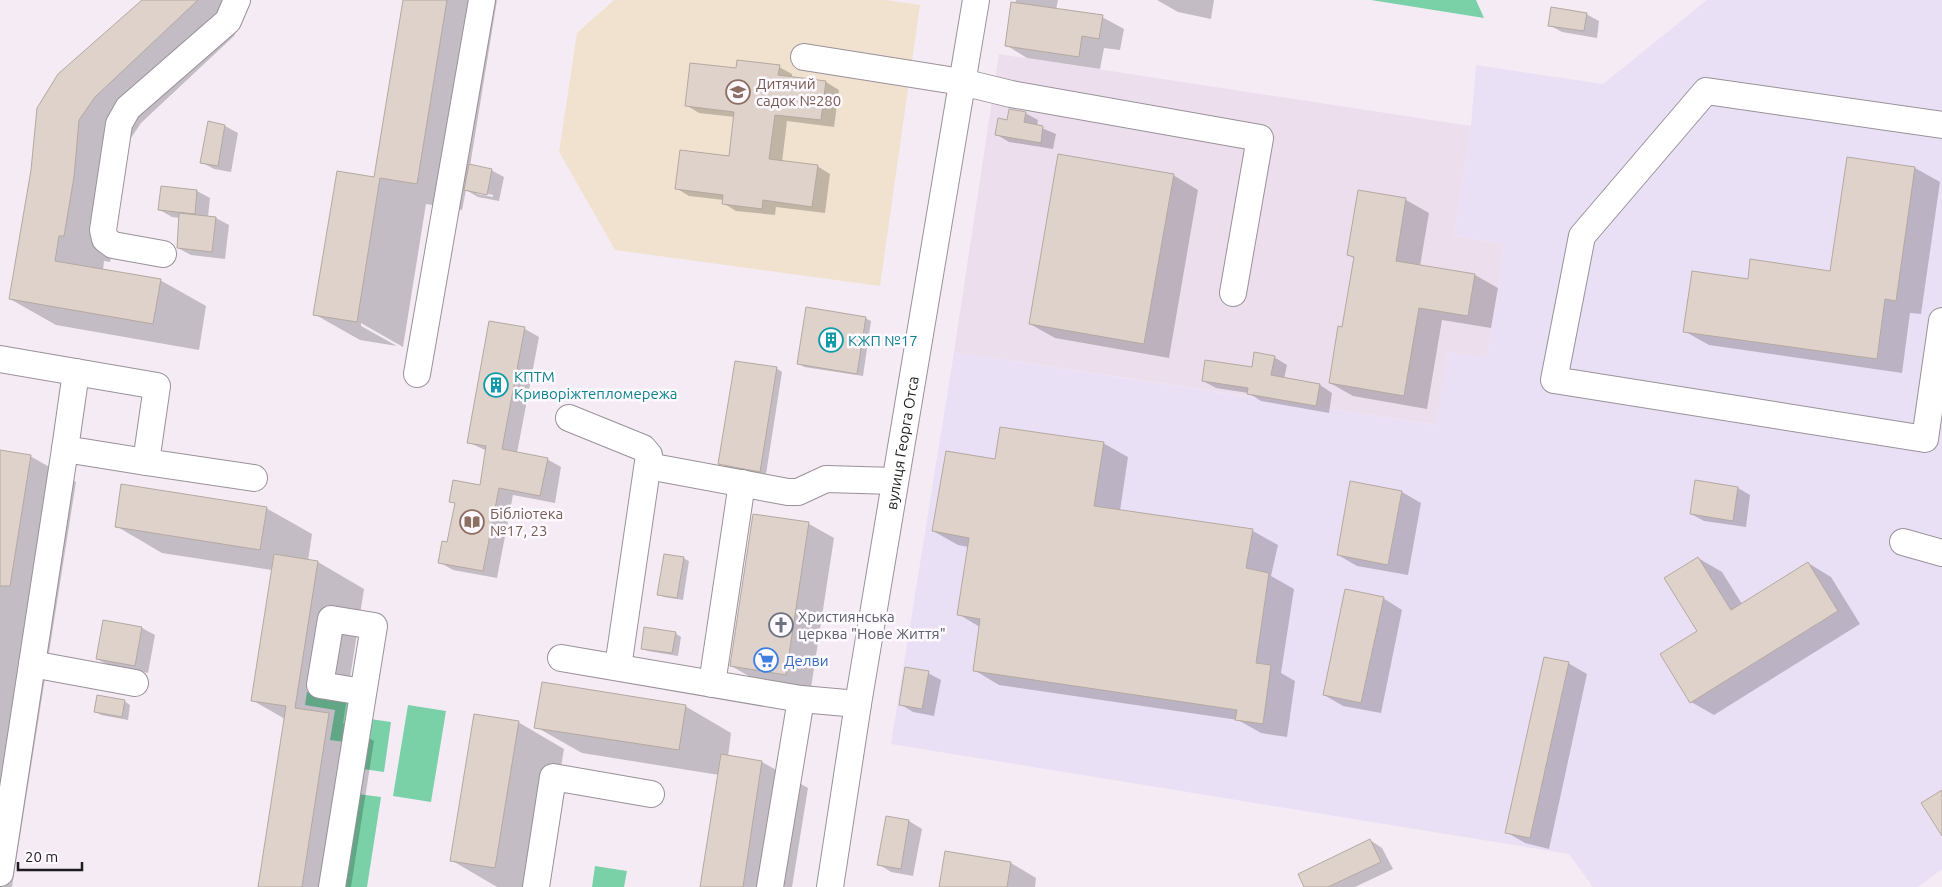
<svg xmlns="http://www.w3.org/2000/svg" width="1942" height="887" font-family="Ubuntu,sans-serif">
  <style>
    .built { fill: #eddeee }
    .industrial { fill: #eae0f5 }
    .education { fill: #f1e2cf }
    .green { fill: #7ad1a8 }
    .shadow { fill: #0003; fill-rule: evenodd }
    .building { fill: #ded2ca; stroke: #b4a9a1 }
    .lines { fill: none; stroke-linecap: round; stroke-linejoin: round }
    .minor-casing { stroke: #9a919a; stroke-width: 28 }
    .minor { stroke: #fff; stroke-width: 26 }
    .labels { text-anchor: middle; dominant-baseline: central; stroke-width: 5; stroke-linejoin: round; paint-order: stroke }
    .education-label { font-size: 15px; fill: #785e54; stroke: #fefaff; text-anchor: start }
    .culture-label { font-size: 15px; fill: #0d838f; stroke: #fefaff; text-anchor: start }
    .street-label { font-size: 15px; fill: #1f1b1f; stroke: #fefaff }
    .worship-label { font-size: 15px; fill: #5b616d; stroke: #fefaff; text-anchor: start }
    .shop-label { font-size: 15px; fill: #366cbe; stroke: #fefaff; text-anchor: start }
  </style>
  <rect width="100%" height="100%" fill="#f5ebf5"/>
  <path class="built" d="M 999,54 L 1471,126 L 1454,236 L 1504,244 L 1487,358 L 1448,352 L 1437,425 L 954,352 Z"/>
  <path class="industrial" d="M 1707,0 L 1942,0 L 1942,869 L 1918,887 L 1593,887 L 1569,854 L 891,744 L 954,352 L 1436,425 L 1448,352 L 1487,357 L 1504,244 L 1454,236 L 1471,126 L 1476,65 L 1603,84 Z"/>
  <path class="education" d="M 614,0 L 886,0 L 920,5 L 880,286 L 615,250 L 559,152 L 577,33 Z"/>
  <path class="green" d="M 1371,0 L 1476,0 L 1484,18 Z
    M 307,692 L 352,699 L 345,742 L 330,740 L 335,710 L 305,705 Z
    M 408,705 L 446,711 L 431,802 L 393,796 Z
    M 370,719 L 391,722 L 384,772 L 363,769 Z
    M 358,794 L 381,797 L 367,887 L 344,887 Z
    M 595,866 L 627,871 L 624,887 L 592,887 Z"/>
  <path class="shadow" d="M 144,0 L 251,0 L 234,36 L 141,123 L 125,147 L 120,204 L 110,262 L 104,261 L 103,270 L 160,280 L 206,306 L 199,350 L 56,325 L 10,299 L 32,170 Z
    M 404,0 L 497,0 L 470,166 L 491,170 L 504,177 L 499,201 L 478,197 L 466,190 L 462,210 L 426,204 L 403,347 L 361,323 L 361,326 L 397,346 L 360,340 L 314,314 L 375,179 ZM 477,192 L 493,195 L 493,197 L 477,194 Z
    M 1016,0 L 1058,0 L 1056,10 L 1102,17 L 1124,29 L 1120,50 L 1104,48 L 1100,69 L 1027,58 L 1006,45 Z
    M 1157,0 L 1214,0 L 1211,19 L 1178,12 Z
    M 1586,14 L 1599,21 L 1597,38 L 1562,32 L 1549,25 Z
    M 779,67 L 792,74 L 792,78 L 826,82 L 839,90 L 834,127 L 787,121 L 782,162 L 817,166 L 830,174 L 825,213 L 776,207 L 775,215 L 736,211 L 723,203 L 724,200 L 689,196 L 676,188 L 730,157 L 735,117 L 699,113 L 686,105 L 737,70 Z
    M 1025,113 L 1038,120 L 1037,126 L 1056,134 L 1053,149 L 1009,142 L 997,135 Z
    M 209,123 L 225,126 L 238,133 L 231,172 L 214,169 L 201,162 Z
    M 1915,168 L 1940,182 L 1921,314 L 1910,313 L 1902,373 L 1709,345 L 1684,331 L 1749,280 L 1831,272 Z
    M 1173,175 L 1198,190 L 1169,358 L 1055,338 L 1030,324 Z
    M 197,191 L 210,198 L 208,217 L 216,218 L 229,225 L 225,259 L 191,255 L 178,248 L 180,218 L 172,217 L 160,210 Z
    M 1359,192 L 1406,200 L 1429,213 L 1420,266 L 1475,275 L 1498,288 L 1491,328 L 1442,320 L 1427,409 L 1353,396 L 1330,383 L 1344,328 L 1355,259 L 1349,255 Z
    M 865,318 L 871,321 L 863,376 L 804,367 L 798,363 Z
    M 525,329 L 539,337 L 517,453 L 547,459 L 561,467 L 555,503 L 513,495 L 497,578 L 453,570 L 439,562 L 448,544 L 456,504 L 450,501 L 481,486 L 487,451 L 468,442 Z
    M 1274,357 L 1287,365 L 1284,379 L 1320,385 L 1332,393 L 1329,413 L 1261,401 L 1248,393 L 1216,388 L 1203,381 L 1253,369 Z
    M 776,368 L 782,372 L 766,474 L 726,467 L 720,463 Z
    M 1103,443 L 1128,457 L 1120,511 L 1253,531 L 1278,545 L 1271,576 L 1294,589 L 1281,673 L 1295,681 L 1287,737 L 1261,733 L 1238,720 L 999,685 L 974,670 L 980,627 L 958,614 L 968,547 L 958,545 L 933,531 L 996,461 Z
    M 0,451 L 30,456 L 76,482 L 12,887 L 0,887 Z
    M 1738,488 L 1750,495 L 1746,527 L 1704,521 L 1691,514 Z
    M 1402,492 L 1421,503 L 1408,575 L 1357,566 L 1338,555 Z
    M 266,508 L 312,534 L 308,561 L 318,562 L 364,589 L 343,723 L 374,741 L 351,887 L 259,887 L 285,719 L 252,700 L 272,570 L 162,553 L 116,526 Z
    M 754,515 L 809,524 L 834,538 L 811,688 L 756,680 L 731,666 Z
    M 683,558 L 689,561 L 683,600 L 664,597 L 658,594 Z
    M 1698,558 L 1722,572 L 1742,604 L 1808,563 L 1831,577 L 1860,624 L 1714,715 L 1691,702 L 1698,632 Z
    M 1383,598 L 1402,610 L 1381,713 L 1343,706 L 1324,695 Z
    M 104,621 L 142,628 L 155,635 L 148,673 L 110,666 L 97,659 Z
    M 675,633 L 681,637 L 678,656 L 648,651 L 642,648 Z
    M 1568,663 L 1587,674 L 1549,849 L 1525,843 L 1506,832 Z
    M 928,673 L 941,680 L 934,716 L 913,712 L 900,704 Z
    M 124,701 L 130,705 L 128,720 L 101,715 L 95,711 Z
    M 685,706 L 731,733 L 728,757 L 762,762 L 808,788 L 792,887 L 702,887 L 719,775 L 582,753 L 536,727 Z
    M 518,722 L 564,749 L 541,887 L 497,887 L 451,860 Z
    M 887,817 L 909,821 L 922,829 L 913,876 L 891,872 L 878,864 Z
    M 1370,840 L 1382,848 L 1393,869 L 1355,887 L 1306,887 Z
    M 946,853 L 1011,863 L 1036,878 L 1035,887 L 941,887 Z"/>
  <path class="building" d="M 142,0 L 198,0 L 95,97 L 79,120 L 74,177 L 64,236 L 59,236 L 55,261 L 161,279 L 153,324 L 9,299 L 31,170 L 37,108 L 58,74 Z
    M 403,0 L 447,0 L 417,184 L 380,178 L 357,322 L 313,315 L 337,171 L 374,177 Z
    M 1011,2 L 1103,15 L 1099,39 L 1082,36 L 1079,57 L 1005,46 Z
    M 1551,7 L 1587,13 L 1584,31 L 1548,26 Z
    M 737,60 L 780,65 L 778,75 L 826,81 L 821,120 L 775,115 L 769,159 L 818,165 L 812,207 L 763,200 L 762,209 L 722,204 L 723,195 L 675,189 L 680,150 L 729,156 L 734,112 L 685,106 L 690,63 L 736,68 Z
    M 1009,109 L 1026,112 L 1024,122 L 1043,126 L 1041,143 L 995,135 L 998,118 L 1007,120 Z
    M 208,121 L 225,125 L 218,166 L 200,163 Z
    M 1058,154 L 1174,174 L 1144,344 L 1029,324 Z
    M 1847,157 L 1915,167 L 1896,301 L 1885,299 L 1877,359 L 1683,332 L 1692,271 L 1748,279 L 1750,259 L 1830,271 Z
    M 469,164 L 492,169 L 487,195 L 464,190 Z
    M 161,186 L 197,190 L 195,214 L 158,210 Z
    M 1358,190 L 1406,198 L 1396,261 L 1475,274 L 1468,316 L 1419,308 L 1404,396 L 1329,383 L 1338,326 L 1342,327 L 1354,257 L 1347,255 Z
    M 179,213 L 216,217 L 212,252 L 177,248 Z
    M 806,307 L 866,317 L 857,374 L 797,364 Z
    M 489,321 L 525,327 L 502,449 L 548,458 L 540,496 L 499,488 L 483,571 L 438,563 L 442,541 L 447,542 L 455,503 L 449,502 L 453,480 L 480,485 L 486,446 L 467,443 Z
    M 1254,352 L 1275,356 L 1271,375 L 1320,384 L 1316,406 L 1247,394 L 1248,388 L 1202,381 L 1205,360 L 1252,367 Z
    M 735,361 L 777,367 L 760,472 L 718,464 Z
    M 1000,427 L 1104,442 L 1094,506 L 1253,529 L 1246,568 L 1269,573 L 1256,663 L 1271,665 L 1263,724 L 1235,720 L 1237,710 L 973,671 L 980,619 L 957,615 L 969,538 L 932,531 L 946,451 L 995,459 Z
    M 0,450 L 31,455 L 10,586 L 0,586 Z
    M 1695,480 L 1738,487 L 1733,521 L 1690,514 Z
    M 1350,481 L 1402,491 L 1388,565 L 1337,555 Z
    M 121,484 L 267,507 L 260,550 L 115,527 Z
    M 753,514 L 809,522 L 786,675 L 730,666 Z
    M 274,554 L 318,561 L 295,708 L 329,713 L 302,887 L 258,887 L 286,706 L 251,701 Z
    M 664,554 L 684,557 L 677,598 L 657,595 Z
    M 1698,557 L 1731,610 L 1808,562 L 1838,611 L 1690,703 L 1660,654 L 1697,631 L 1664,578 Z
    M 1345,589 L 1384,597 L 1361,703 L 1323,695 Z
    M 103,620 L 142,627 L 135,666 L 96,659 Z
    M 644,627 L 676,632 L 672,653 L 641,649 Z
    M 1544,657 L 1569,662 L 1530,838 L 1505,833 Z
    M 905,667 L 929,671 L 922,709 L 899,705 Z
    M 542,682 L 686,705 L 679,750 L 534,728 Z
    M 97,695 L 125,700 L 122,717 L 94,712 Z
    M 474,714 L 519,721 L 495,868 L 450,861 Z
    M 721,754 L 762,761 L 743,887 L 700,887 Z
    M 1942,790 L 1942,836 L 1921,803 Z
    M 886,816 L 909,820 L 901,869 L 877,865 Z
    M 1370,839 L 1381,862 L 1328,887 L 1304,887 L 1298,874 Z
    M 945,851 L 1011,862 L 1007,887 L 939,887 Z"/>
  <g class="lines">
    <g class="minor-casing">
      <g id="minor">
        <path d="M 804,57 L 962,82 L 1011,94 L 1260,138 L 1233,293"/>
        <path d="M 1942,125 L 1706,91 L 1582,236 L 1554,380 L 1925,439 L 1942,321"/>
        <path d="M 163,254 L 113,245 L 105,239 L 103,230 L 119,124 L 128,108 L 228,21 L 237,0"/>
        <path d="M 0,359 L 157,386 L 146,462 L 254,478"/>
        <path d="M 76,372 L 65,449 L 146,462"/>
        <path d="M 417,374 L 482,0"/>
        <path d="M 569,418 L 643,448 L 649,455 L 618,667"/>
        <path d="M 648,466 L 788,492 L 798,492 L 826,479 L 895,481"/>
        <path d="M 1903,542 L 1942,553"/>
        <path d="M 561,658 L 801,699 L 858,704"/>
        <path d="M 32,664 L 135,683"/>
        <path d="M 712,684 L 742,483"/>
        <path d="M 0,873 L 65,449"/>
        <path d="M 332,887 L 374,626 L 331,619 L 320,685 L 363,692"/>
        <path d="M 536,887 L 553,777 L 651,794"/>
        <path d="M 770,887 L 801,699"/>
        <path id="s1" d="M 830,887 L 858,704 L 976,0"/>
      </g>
    </g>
    <use href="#minor" class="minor"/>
  </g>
  <defs>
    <g id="school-ring" transform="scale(1.25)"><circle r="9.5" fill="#fefaff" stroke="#8d6e63" stroke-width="1.5"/><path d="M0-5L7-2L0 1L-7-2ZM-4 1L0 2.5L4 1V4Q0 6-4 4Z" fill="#8d6e63"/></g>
    <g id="building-ring" transform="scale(1.25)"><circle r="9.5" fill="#fefaff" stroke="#0f9aa8" stroke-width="1.5"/><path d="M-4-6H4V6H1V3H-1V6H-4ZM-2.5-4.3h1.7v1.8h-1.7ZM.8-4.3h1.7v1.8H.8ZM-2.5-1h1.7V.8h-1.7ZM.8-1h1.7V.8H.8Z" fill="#0f9aa8"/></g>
    <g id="library-ring" transform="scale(1.25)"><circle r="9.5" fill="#fefaff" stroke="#8d6e63" stroke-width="1.5"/><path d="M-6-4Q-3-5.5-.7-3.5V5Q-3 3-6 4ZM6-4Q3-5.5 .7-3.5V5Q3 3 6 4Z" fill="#8d6e63"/></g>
    <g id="church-ring" transform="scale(1.25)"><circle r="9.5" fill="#fefaff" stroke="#6b7280" stroke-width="1.5"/><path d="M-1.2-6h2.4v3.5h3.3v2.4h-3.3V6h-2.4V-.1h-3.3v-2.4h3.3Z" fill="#6b7280"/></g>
    <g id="supermarket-ring" transform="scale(1.25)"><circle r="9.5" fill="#fefaff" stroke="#3f7fe0" stroke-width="1.5"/><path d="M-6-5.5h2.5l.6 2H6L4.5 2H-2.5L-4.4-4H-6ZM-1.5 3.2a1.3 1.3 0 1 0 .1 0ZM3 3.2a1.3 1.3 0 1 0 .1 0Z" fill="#3f7fe0"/></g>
  </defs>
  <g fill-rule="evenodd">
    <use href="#school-ring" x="738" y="92"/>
    <use href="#building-ring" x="831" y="340"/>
    <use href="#building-ring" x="496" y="385"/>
    <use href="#library-ring" x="472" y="522"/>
    <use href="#church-ring" x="781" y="625"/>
    <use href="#supermarket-ring" x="766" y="660"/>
  </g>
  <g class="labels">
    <g class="education-label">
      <text x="756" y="83">Дитячий<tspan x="756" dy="17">садок №280</tspan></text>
      <text x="490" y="513">Бібліотека<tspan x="490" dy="17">№17, 23</tspan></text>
    </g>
    <g class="culture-label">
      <text x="848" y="340">КЖП №17</text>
      <text x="514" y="376">КПТМ<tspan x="514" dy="17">Криворіжтепломережа</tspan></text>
    </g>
    <g class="street-label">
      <text stroke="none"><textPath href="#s1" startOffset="450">вулиця Георга Отса</textPath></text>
    </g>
    <g class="worship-label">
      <text x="798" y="616">Християнська<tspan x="798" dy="17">церква "Нове Життя"</tspan></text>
    </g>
    <g class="shop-label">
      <text x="784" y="660">Делви</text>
    </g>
  </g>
  <path d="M18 862v8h64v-8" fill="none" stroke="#1f1b1f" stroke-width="2.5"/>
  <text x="25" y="862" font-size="15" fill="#1f1b1f" stroke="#fefaff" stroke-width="4" paint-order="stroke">20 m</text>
</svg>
